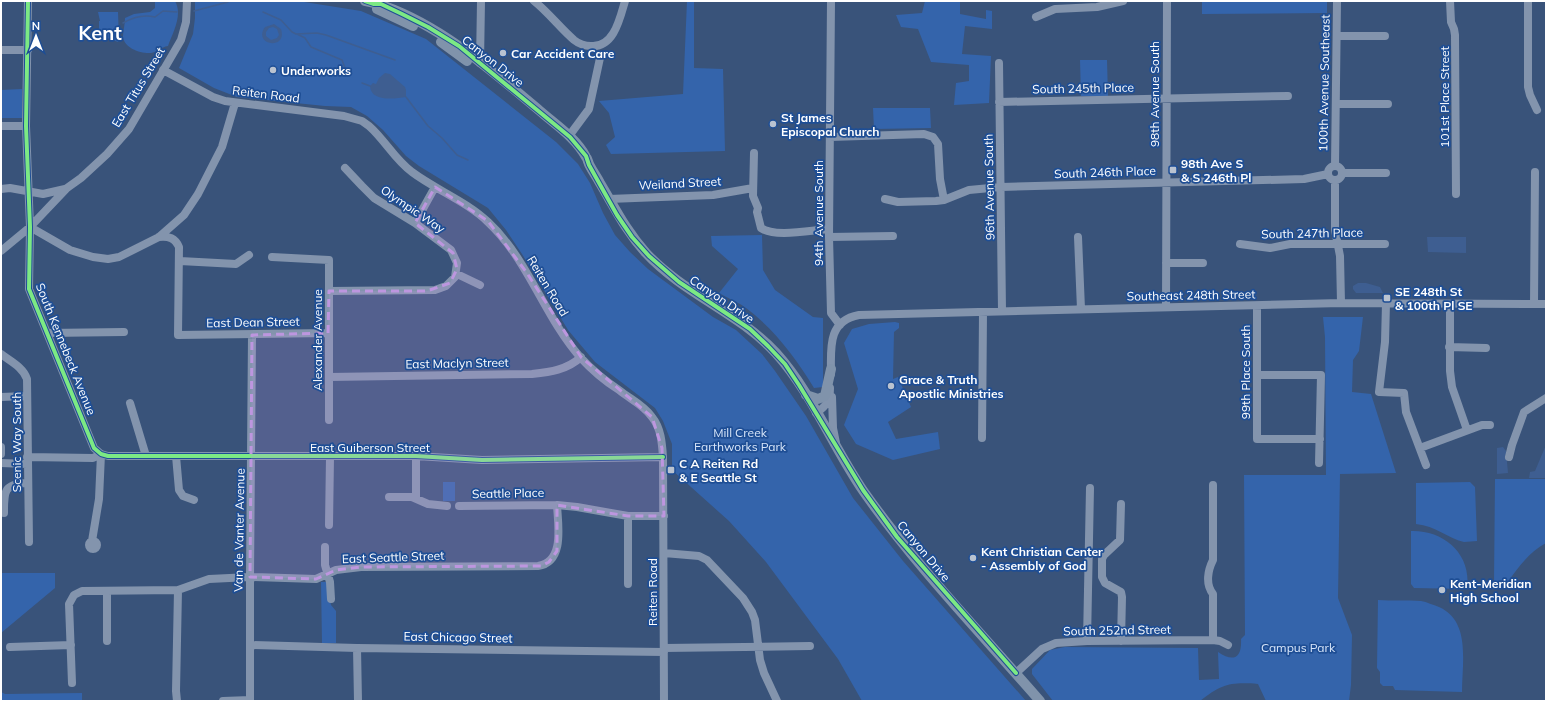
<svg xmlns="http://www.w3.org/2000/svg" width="1547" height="702" font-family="Mulish,sans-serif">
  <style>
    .green { fill: #3464ab }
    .water { fill: #3e5e91; fill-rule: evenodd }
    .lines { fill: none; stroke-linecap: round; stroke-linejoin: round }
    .stream { stroke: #3e5e91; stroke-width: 1.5 }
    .minor { stroke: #8394ad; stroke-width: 8 }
    .major { stroke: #8093ab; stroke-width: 10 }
    .cycleway-casing { stroke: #1e4e95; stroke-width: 6 }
    .cycleway { stroke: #7ce984; stroke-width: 4 }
    .marked { fill: #bd96df; fill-opacity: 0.2; stroke: #bd96df; stroke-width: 3; stroke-dasharray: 8 5; stroke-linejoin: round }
    .poi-dot { fill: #bac3d0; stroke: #1e4e95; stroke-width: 1.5 }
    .labels { text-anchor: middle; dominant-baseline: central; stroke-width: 3.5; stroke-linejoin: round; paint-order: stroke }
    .poi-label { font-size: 12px; font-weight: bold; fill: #fff; stroke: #1e4e95; text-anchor: start }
    .street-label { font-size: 12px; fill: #fff; stroke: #1e4e95 }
    .park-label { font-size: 12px; fill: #d8e6fa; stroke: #1e4e95 }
    .town-label { font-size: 20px; font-weight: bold; fill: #fff; stroke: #1e4e95 }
  </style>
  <rect width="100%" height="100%" fill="#39537a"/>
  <path class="green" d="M 155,1 L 175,1 C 183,15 173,32 168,46 C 161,47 157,52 151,53 C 141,54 124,48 123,37 C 123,32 125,24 125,18 L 134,14 L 150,12 L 155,8 Z
    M 195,1 L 298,1 L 361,11 L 426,39 L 556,142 L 578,164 L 590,183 L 603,213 L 615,235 L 630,252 L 648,269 L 713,317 L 736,330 L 762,354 L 775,371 L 806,416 L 853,498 L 903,561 L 1026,701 L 862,701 L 838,659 L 766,562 L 729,521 L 672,470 L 672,444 L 663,421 L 655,408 L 595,362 L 568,330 L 522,254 L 506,230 L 488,208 L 419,166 L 406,156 L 383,130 L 367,116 L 351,107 L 325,106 L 237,97 L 214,88 L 179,68 L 193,34 L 195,18 Z
    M 687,1 L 694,1 L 694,68 L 723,69 L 725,151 L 611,154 L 606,145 L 615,137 L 609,113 L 599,101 L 683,94 Z
    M 925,1 L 960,1 L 960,14 L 986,19 L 986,10 L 992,11 L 992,29 L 965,26 L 962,54 L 991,56 L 989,103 L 954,105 L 956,83 L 969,81 L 969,65 L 931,62 L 918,29 L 901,27 L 896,15 L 922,13 Z
    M 1202,1 L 1327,1 L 1327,13 L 1202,14 Z
    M 98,12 L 118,12 L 119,40 L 118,42 L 99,35 L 99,21 L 100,21 Z
    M 1080,60 L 1107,60 L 1108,96 L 1081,96 Z
    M 22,89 L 22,118 L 1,118 L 1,90 Z
    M 873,108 L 930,108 L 931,128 L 874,129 Z
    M 762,235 L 763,270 L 775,290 L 813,317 L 823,318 L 823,387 L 814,388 C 796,358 774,329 746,308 C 738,302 727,298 719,293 L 738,269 L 712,246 L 711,236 Z
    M 1323,317 L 1363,317 L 1359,351 L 1353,360 L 1352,392 L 1371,394 L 1396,473 L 1340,474 L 1338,598 L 1352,635 L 1351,685 L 1349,701 L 1266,701 L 1258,684 C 1230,682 1222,684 1200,701 L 1053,701 L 1032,674 L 1032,669 L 1050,650 L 1065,647 L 1198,648 L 1199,680 L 1219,679 L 1218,652 C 1233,662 1242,659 1241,639 L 1245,635 L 1244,475 L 1326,475 L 1325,337 Z
    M 895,322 L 899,323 L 899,328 L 894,332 L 893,379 L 898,377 L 911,407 L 888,422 L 896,439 L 938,432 L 940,449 L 893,460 L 856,444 L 844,425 L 858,389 L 844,343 L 852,329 L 869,324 Z
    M 1495,479 L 1546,479 L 1546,543 C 1529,552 1518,568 1507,583 L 1494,583 Z
    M 443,482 L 455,482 L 455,501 L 443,501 Z
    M 1470,482 L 1475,487 L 1477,541 C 1473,541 1468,542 1464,542 C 1447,538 1436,526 1416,524 L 1416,483 Z
    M 1411,531 C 1444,530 1472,554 1467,589 L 1414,588 L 1411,584 Z
    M 1,573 L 55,573 L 55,588 L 1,633 Z
    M 321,582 L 329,582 L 330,599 L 331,605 L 336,611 L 336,643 L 322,643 Z
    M 1378,600 C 1392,601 1407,600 1421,601 C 1427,602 1433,605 1439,607 C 1471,621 1462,663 1462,692 L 1395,690 L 1393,686 L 1383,686 L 1380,683 L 1380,672 L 1377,668 Z
    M 1,692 L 5,694 L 82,693 L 82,701 L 1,701 Z"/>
  <path class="water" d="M 274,24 L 281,29 C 288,51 252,45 265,27 ZM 273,27 L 277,29 L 279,35 L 277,38 L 271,40 L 266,36 L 266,32 L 269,28 Z
    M 385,73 L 390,74 L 405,87 L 406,90 L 406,97 C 394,99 371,102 370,86 L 373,83 L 376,84 L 379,78 Z
    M 1427,237 L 1466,237 L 1466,253 L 1428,252 Z
    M 1358,283 L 1366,283 L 1380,287 L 1383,293 L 1356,293 L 1353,289 L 1353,286 Z
    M 1546,445 L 1546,478 L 1529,478 L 1530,472 L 1535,471 Z
    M 1503,447 L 1506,451 L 1508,473 L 1497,474 L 1497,448 Z"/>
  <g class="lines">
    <path class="stream" d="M 194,11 L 228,2
      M 263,12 L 281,20 L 292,32 L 296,34 L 317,33 L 326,35 L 395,60
      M 123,23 C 133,17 143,14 155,17 L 163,11 L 177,12
      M 297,34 L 305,38 L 311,47 L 342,60 L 347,73
      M 362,83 L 370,86
      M 406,97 L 428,126 L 442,138 L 457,155 L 468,160"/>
    <path class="minor" d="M 28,1 L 26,126 L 30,227 L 29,289 L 94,448 L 101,454 L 108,456 L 416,456 L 482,460 L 663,457
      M 534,1 C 549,13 560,28 574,40 C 579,44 585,46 591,46 C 614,48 620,18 625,1
      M 831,1 L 829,237 L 831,313 L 840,325
      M 1450,1 L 1451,22 L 1454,29 L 1455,35 L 1456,194
      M 1528,1 L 1528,87 L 1530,95 L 1537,110
      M 1036,17 L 1055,9 L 1097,7 L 1123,1
      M 1337,36 L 1385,36
      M 1,50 L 28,50
      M 480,63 L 481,1
      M 999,63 L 1002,311
      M 163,70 L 213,97 L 225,101 L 344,116 L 362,121 L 369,126 C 385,140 395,160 412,172 C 436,190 466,201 488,222 C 528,259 544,316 580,357 C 591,369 605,381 619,390 C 630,399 644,405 652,417 C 661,428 662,443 663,457 L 664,701
      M 999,102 L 1288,96
      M 1336,104 L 1388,104
      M 1,126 L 26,126
      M 569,136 L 589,109 L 600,58
      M 830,137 L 924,134 L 933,137 L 938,144 L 940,179 L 944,200
      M 754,153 L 753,196 L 758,208 L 757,212 L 761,228 C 774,238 812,230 829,229
      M1328 173a7 7 0 1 1 14 0a7 7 0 1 1-14 0Z
      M 1335,166 L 1337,1
      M 1342,173 L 1386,173
      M 1335,180 L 1335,230 L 1340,256 L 1341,303
      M 1,189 L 10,188 L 43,194 L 65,189
      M 609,199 L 713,195 L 753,188
      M 885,199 L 898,202 L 936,201 L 944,200 L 969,190 L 1001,187 L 1304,179 L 1328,174
      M 415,223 L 435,187
      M 30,227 L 70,250 L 93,257 L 108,259 L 119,257 L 159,237 L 184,215 L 198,194 L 222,147 L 235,103
      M 159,237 C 169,236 175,238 179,247 L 178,335 L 328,333
      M 829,237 L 893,236
      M 1078,237 L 1081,309
      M 1240,244 L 1270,248 L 1290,244 L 1385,244
      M 1,251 L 30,227 L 67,188 L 81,178 L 107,154 L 129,129 L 181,40 L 186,22 L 187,1
      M 272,257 L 329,260 L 329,420
      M 180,261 L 236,264 L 249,255
      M 1166,263 L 1203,263
      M 457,274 L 480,285
      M 329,291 L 435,290 L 446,286 L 455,277 L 457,263 L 451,250 L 415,223 L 374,198 L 362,186 L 345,168
      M 1386,303 L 1385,342 L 1379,392 L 1404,393 L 1406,412 L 1426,465
      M 1450,304 L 1450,371 L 1452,387 L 1467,430
      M 1534,304 L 1535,172
      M 1257,306 L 1257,439 L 1320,439
      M 1166,307 L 1167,1
      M 47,333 L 124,332
      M 1449,347 L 1486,348
      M 1,354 C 10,361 23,367 27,379 L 29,542
      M 831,374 C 831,349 827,321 859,315 L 1341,303 L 1546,304
      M 1257,375 L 1321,375 L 1319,463
      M 329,377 L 532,374 C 550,372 567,370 581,357
      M 1,397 L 27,396
      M 832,397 L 833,428 L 836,443
      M 130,403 L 146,456
      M 816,413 C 827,406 830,400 830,388
      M 982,438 L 983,312
      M 1,447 L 1,454
      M 1420,448 L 1482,425 L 1490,425
      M 176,456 L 179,490 L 183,496 L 194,500
      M 416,456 L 416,498
      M 27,457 L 93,458 L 101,454
      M 1509,457 L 1512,445 L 1524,412 L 1546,398
      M 1,463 L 27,464
      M 389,497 L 412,497 L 428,504 L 447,506
      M 1121,504 L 1120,540 L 1104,555 L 1102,559 L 1102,577 L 1105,583 L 1121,592 L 1122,597 L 1121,641
      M 459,506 L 557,505
      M 4,513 C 4,492 3,484 27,483
      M 628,516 L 628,584
      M 329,525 L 330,457
      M89 545a4 4 0 1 1 8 0a4 4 0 1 1-8 0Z
      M 92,541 L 99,499 L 101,454
      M 325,547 L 325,565 L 330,582 L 331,599
      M 664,553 L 699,556 L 707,560 L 743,598 L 752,612 L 755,620 L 760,660 L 764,673 L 777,701
      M 107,591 L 107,641
      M 1213,640 L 1213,594 C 1205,584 1208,570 1213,560 L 1213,485
      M 1087,641 L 1090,488
      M 251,645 L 357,648 L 664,652
      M 10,647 L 71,645
      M 357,648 L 358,701
      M 664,648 L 810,646
      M 1016,673 L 1042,649 L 1056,643 L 1087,641 L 1213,640 L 1220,641 L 1228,645
      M 72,683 L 69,604 L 74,595 L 82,591 L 178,590 L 209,579 L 250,577 L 316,579 L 336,570 L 361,567 L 538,566 C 565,562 558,525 557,505 L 577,507 L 628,516 L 664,516
      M 177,701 L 176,691 L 178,590
      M 223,701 L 250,700
      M 250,701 L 250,577 L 252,335"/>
    <path class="major" d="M 365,1 C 372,3 378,3 384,6 C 443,27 492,71 540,111 C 556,125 576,138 586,157 C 588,159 588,163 590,166 C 593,172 597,177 600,183 C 615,208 626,231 646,253 C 684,294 738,312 776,353 C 812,393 833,447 864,492 C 916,566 980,632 1040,701
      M 377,9 L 413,26
      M 441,42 L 467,61
      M 806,395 L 818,399 L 825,396 L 831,369"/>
    <g class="cycleway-casing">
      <path id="cycleway" d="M 28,1 L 26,126 L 30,227 L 29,289 L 94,448 L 101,454 L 108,456 L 416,456 L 482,460 L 663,457
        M 365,1 L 374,4 L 381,4 L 402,14 L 428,27 L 459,46 L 570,137 L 586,156 L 589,165 L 617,215 L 632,237 L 649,256 L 679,282 L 750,329 L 768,346 L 785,364 L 799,385 L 863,490 L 897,537 L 1016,673"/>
    </g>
    <use href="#cycleway" class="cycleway"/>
  </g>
  <path class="marked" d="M 435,187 L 488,221 L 527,273 L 581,357 L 652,417 L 662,448 L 664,516 L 628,516 L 557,505 L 557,551 L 549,562 L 541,566 L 361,567 L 336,570 L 316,579 L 250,577 L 252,335 L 328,333 L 329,291 L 427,291 L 450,283 L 457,269 L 453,253 L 415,223 Z"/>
  <g class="poi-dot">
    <circle cx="503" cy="53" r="4"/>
    <circle cx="273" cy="70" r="4"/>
    <circle cx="773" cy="124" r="4"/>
    <rect x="1169" y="166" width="8" height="8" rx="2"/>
    <rect x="1383" y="294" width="8" height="8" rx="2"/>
    <circle cx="891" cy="386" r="4"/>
    <rect x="667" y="466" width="8" height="8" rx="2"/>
    <circle cx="973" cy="558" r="4"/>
    <circle cx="1442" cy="590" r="4"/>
  </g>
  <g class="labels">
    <g class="poi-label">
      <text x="511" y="53">Car Accident Care</text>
      <text x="281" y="70">Underworks</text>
      <text x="781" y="117">St James<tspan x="781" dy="14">Episcopal Church</tspan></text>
      <text x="1181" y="163">98th Ave S<tspan x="1181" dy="14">&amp; S 246th Pl</tspan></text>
      <text x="1395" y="291">SE 248th St<tspan x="1395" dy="14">&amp; 100th Pl SE</tspan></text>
      <text x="899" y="379">Grace &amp; Truth<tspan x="899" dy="14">Apostlic Ministries</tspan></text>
      <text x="679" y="463">C A Reiten Rd<tspan x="679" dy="14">&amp; E Seattle St</tspan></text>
      <text x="981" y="551">Kent Christian Center<tspan x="981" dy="14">- Assembly of God</tspan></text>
      <text x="1450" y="583">Kent-Meridian<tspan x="1450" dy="14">High School</tspan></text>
    </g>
    <g class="street-label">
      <text transform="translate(493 61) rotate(38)">Canyon Drive</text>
      <text transform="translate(1324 83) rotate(-89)">100th Avenue Southeast</text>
      <text transform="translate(138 87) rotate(-59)">East Titus Street</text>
      <text transform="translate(1083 88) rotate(-1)">South 245th Place</text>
      <text transform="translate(266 94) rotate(7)">Reiten Road</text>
      <text transform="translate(1154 94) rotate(-90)">98th Avenue South</text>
      <text transform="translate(1444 97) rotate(-90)">101st Place Street</text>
      <text transform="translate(1105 172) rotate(-2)">South 246th Place</text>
      <text transform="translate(680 183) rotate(-3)">Weiland Street</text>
      <text transform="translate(989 187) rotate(-91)">96th Avenue South</text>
      <text transform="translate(413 209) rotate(34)">Olympic Way</text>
      <text transform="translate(818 213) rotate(-90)">94th Avenue South</text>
      <text transform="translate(1312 233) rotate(-1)">South 247th Place</text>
      <text transform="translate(548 286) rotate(59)">Reiten Road</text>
      <text transform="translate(1191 295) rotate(-1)">Southeast 248th Street</text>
      <text transform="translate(722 299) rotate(34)">Canyon Drive</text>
      <text transform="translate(253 322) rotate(-1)">East Dean Street</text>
      <text transform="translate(317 340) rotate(-90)">Alexander Avenue</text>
      <text transform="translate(66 349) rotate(68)">South Kennebeck Avenue</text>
      <text transform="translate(457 363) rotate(-1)">East Maclyn Street</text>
      <text transform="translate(1245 372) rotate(-90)">99th Place South</text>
      <text transform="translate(16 442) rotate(-90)">Scenic Way South</text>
      <text x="370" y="447">East Guiberson Street</text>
      <text transform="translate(508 493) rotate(-1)">Seattle Place</text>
      <text transform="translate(239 530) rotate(-89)">Van de Vanter Avenue</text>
      <text transform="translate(924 551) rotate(50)">Canyon Drive</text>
      <text transform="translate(393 557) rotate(-2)">East Seattle Street</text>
      <text transform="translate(652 592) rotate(-90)">Reiten Road</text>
      <text transform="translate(1117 630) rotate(-1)">South 252nd Street</text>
      <text transform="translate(458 637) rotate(1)">East Chicago Street</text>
    </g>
    <g class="park-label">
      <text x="740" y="432">Mill Creek<tspan x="740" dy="14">Earthworks Park</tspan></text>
      <text x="1298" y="647">Campus Park</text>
    </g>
    <g class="town-label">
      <text x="100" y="32">Kent</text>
    </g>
  </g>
  <rect width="1547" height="702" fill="none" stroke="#ffffff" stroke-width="4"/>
  <g transform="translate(36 36)" stroke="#1e4e95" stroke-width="3" paint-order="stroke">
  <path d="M0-3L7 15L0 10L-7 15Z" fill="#ffffff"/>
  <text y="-6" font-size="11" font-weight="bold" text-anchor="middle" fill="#ffffff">N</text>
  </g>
</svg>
